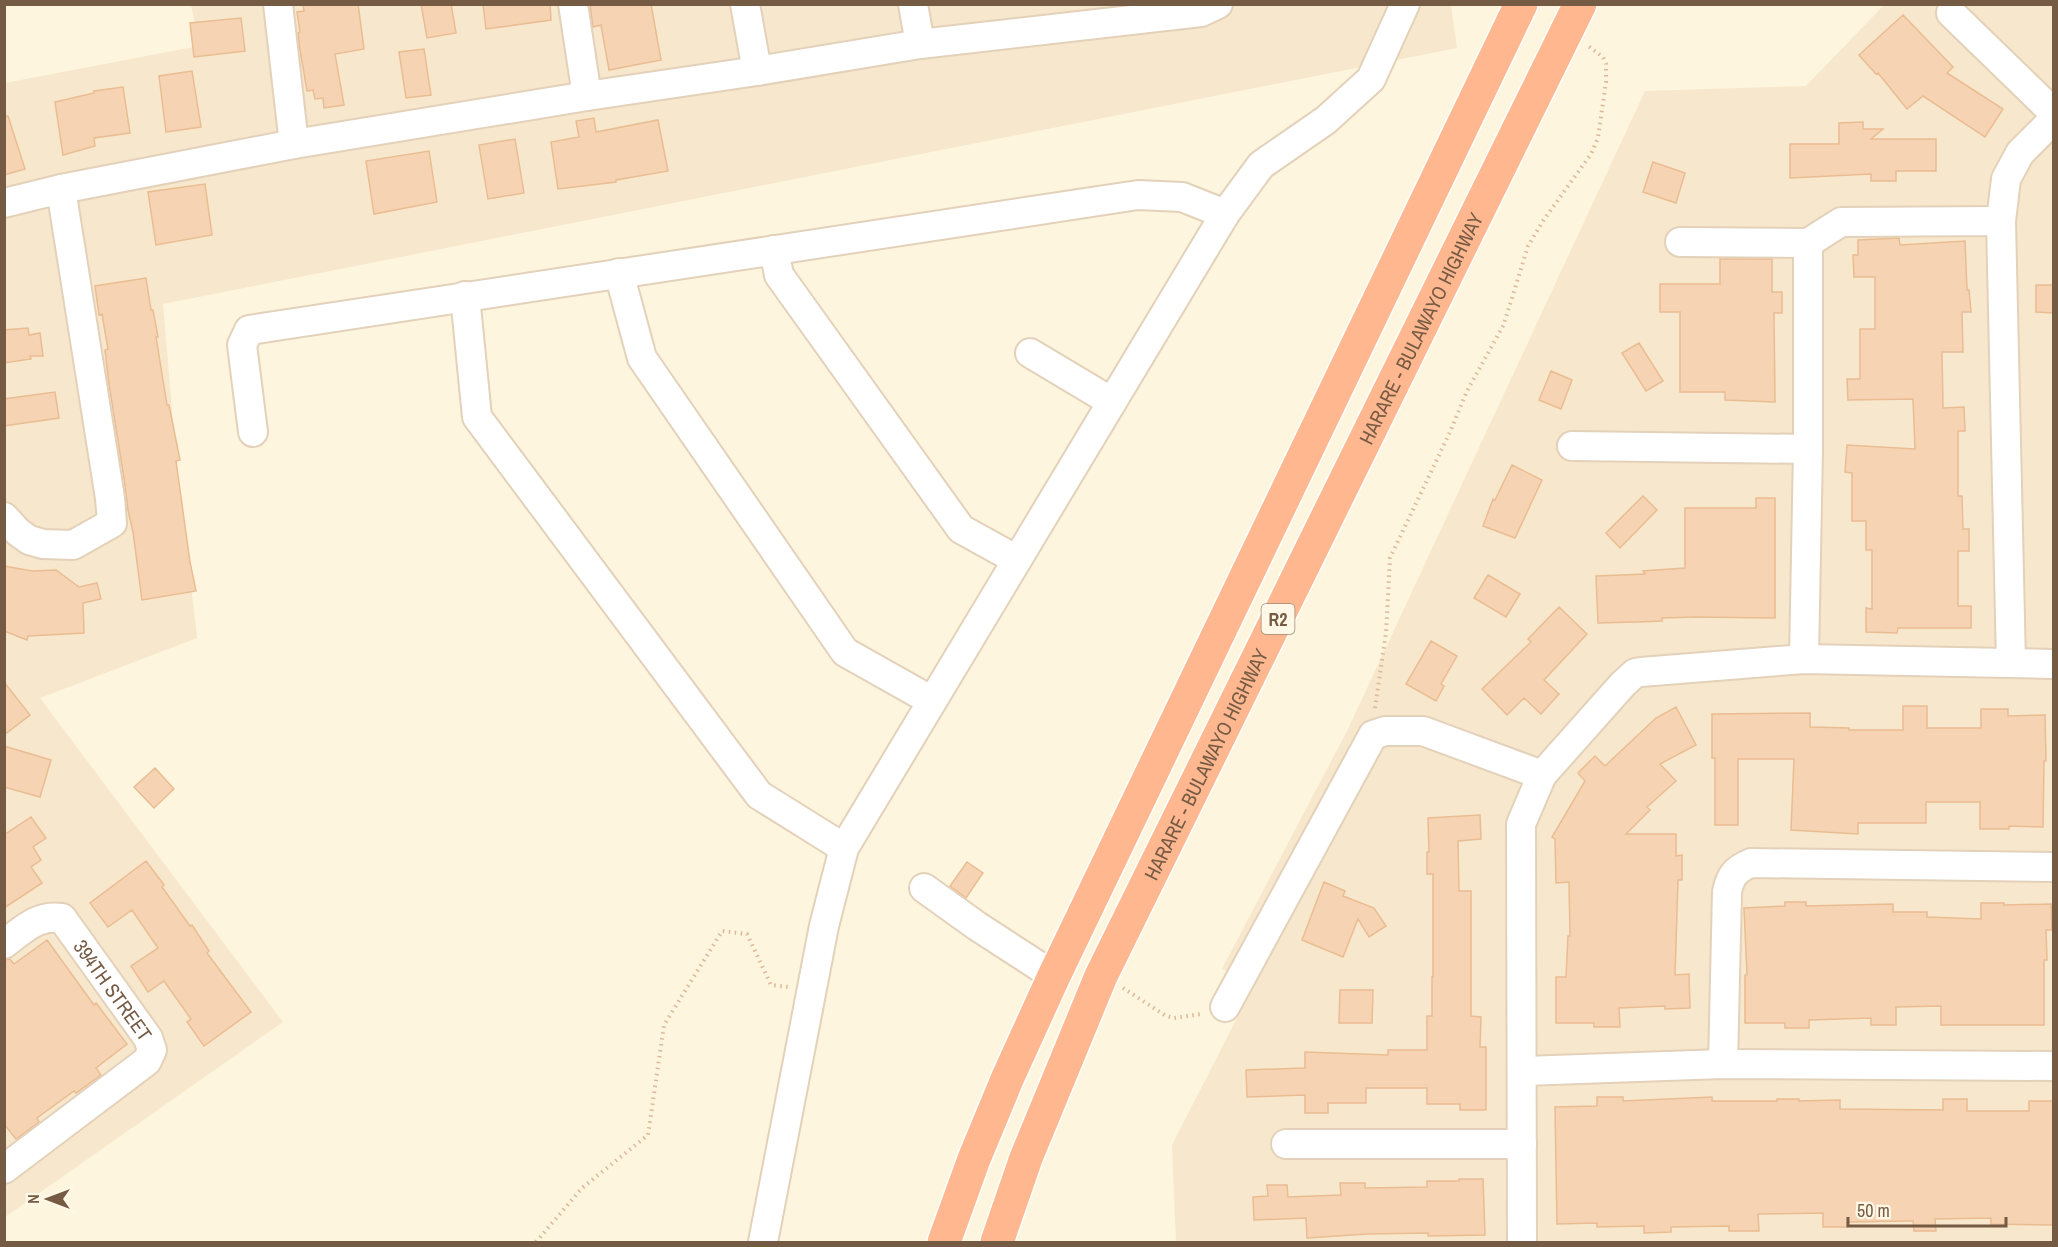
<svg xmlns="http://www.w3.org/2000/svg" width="2058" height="1247" font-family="'Archivo Narrow',sans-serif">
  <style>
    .residential { fill: #f7e7cc }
    .building { fill: #f6d4b3; stroke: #eabc92; stroke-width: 1.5 }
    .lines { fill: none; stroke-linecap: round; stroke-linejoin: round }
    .minor-casing { stroke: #e3d1ba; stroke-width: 32 }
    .highway-casing { stroke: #fff; stroke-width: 36 }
    .path { stroke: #dbb897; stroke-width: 4; stroke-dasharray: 1.5 4.5; stroke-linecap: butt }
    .minor { stroke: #fff; stroke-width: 28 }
    .highway { stroke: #ffb78f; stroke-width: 33 }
    .labels { text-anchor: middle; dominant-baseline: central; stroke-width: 6; stroke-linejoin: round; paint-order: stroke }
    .shield { fill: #fff8e7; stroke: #9f8a75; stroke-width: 1.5 }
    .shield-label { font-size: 18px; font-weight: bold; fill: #765b44 }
    .street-label { font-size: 20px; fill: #765b44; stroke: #fff8e7 }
  </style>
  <rect width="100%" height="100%" fill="#fef5de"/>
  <path class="residential" d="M 191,5 L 1451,5 L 1457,48 L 163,304 L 177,469 L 189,557 L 188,560 L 197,638 L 40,698 L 283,1022 L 5,1217 L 5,83 L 199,46 Z
    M 1884,5 L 2053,5 L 2053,1242 L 1176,1242 L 1172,1145 L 1255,983 L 1222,969 L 1348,729 L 1645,91 L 1806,86 Z"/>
  <path class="building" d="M 303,4 L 358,4 L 364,49 L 335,54 L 344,105 L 324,108 L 323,98 L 315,99 L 313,90 L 307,91 L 300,50 L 298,33 L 300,32 L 297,12 L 304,11 Z
    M 421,4 L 451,4 L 456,33 L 427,38 Z
    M 483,4 L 550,4 L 551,20 L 486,29 Z
    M 590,4 L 651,4 L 661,60 L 609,70 L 601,25 L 593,27 Z
    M 1903,15 L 1953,67 L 1947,73 L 2003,109 L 1985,137 L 1923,96 L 1907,109 L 1878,73 L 1876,74 L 1859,55 Z
    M 241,18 L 245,51 L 194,57 L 190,23 Z
    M 424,49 L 431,95 L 406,98 L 399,52 Z
    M 192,71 L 201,127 L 166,132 L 159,76 Z
    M 123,87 L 130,133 L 94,138 L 95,146 L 63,155 L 55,102 L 94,93 L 94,91 Z
    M 4,116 L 8,116 L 25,169 L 4,175 Z
    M 594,118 L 596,132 L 658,120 L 668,171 L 616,180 L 616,182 L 558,189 L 551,142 L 579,137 L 576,121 Z
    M 1863,122 L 1863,129 L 1883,129 L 1871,139 L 1936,139 L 1936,171 L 1896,171 L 1896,181 L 1871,181 L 1871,174 L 1790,178 L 1790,144 L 1839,144 L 1839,123 Z
    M 515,139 L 524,193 L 488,199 L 479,145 Z
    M 429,151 L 437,202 L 374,214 L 366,161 Z
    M 1653,162 L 1685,173 L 1676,203 L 1643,192 Z
    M 205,184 L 212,235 L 156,245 L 148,192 Z
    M 1899,238 L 1900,245 L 1965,241 L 1967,290 L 1969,290 L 1971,312 L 1962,312 L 1963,352 L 1942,352 L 1943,408 L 1964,407 L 1965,431 L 1958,431 L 1958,496 L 1962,496 L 1963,529 L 1969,529 L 1969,551 L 1958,551 L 1958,606 L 1971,606 L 1971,628 L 1898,628 L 1897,633 L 1866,632 L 1866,608 L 1872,609 L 1872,550 L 1866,550 L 1866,521 L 1852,521 L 1852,473 L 1845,472 L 1847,445 L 1915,449 L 1913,399 L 1848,400 L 1847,379 L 1860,379 L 1860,329 L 1875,329 L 1875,277 L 1854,277 L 1853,255 L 1858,255 L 1858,240 Z
    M 1720,259 L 1772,259 L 1772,292 L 1782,292 L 1782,313 L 1774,313 L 1775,402 L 1725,400 L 1725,392 L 1680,392 L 1680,312 L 1660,312 L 1660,284 L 1720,284 Z
    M 146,278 L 151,310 L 153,310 L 158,337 L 156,337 L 167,405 L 169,405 L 180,460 L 176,461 L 190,562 L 196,591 L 142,600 L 133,532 L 128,510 L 124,478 L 109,384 L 105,350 L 108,349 L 102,314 L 99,315 L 95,286 Z
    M 2036,285 L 2054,285 L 2054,313 L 2036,312 Z
    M 28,328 L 29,335 L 40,333 L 43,356 L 30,356 L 31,359 L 4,363 L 4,330 Z
    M 1639,343 L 1663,381 L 1646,391 L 1622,353 Z
    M 1551,371 L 1572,380 L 1561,409 L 1539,400 Z
    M 55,392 L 59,418 L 4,426 L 4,399 Z
    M 1512,465 L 1542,480 L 1515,538 L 1483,526 L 1493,499 L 1495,500 Z
    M 1643,496 L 1657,510 L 1620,548 L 1606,533 Z
    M 1756,498 L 1775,498 L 1775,618 L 1696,617 L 1662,618 L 1662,621 L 1636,622 L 1598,623 L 1596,576 L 1645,574 L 1643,571 L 1685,568 L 1685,508 L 1756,508 Z
    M 4,566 L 32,571 L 56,570 L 79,587 L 97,583 L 101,599 L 83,603 L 84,633 L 28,636 L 27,640 L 4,631 Z
    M 1488,575 L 1520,594 L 1506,617 L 1474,598 Z
    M 1559,607 L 1587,634 L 1544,680 L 1559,694 L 1541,714 L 1524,698 L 1507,715 L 1482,689 L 1531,642 L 1528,639 Z
    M 1431,641 L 1457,656 L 1441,684 L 1444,686 L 1436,701 L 1406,684 Z
    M 4,682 L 30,715 L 4,735 Z
    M 1903,706 L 1927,706 L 1927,728 L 1981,728 L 1981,709 L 2008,709 L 2008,716 L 2045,715 L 2046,761 L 2044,761 L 2043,827 L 2009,826 L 2009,829 L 1980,829 L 1980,802 L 1926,802 L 1926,823 L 1858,823 L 1858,834 L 1791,830 L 1794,759 L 1738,759 L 1738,825 L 1715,825 L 1715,758 L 1712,758 L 1712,714 L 1810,713 L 1810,727 L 1849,728 L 1849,730 L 1903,730 Z
    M 1676,707 L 1696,745 L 1660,764 L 1676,781 L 1647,807 L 1650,810 L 1626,834 L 1676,834 L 1676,856 L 1682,855 L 1682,880 L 1678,880 L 1675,975 L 1689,974 L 1690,1008 L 1665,1009 L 1665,1006 L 1619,1008 L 1620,1027 L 1594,1027 L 1594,1023 L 1556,1023 L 1556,977 L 1566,977 L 1568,936 L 1570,936 L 1569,882 L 1556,883 L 1555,839 L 1552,837 L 1585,781 L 1578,773 L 1595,756 L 1605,766 L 1656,718 Z
    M 4,746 L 51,760 L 40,797 L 4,787 Z
    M 155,768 L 174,789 L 154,808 L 134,787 Z
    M 1480,815 L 1481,839 L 1458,841 L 1459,891 L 1471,891 L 1471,1016 L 1481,1017 L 1480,1047 L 1486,1047 L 1486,1110 L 1460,1110 L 1460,1104 L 1427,1104 L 1427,1088 L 1366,1088 L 1366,1103 L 1328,1103 L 1328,1113 L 1305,1113 L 1305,1095 L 1247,1097 L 1246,1070 L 1305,1068 L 1305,1052 L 1388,1055 L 1388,1050 L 1427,1050 L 1427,1016 L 1432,1016 L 1432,977 L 1433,977 L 1433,874 L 1427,874 L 1427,852 L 1429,852 L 1428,818 Z
    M 31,817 L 46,838 L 33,847 L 41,860 L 31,867 L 42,883 L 4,908 L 4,835 Z
    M 146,861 L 164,885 L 162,887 L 190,926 L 192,925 L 209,951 L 207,953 L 251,1012 L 204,1046 L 187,1022 L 191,1019 L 164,981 L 148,992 L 131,966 L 158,948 L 132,910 L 108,927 L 90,903 Z
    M 967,862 L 983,873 L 966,898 L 950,886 Z
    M 1324,882 L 1345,891 L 1343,896 L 1374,908 L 1386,926 L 1369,937 L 1358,919 L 1343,957 L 1302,940 Z
    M 1785,902 L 1806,902 L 1806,906 L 1893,904 L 1893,912 L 1927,912 L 1927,917 L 1981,919 L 1981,903 L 2004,903 L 2004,905 L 2051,904 L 2052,930 L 2046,930 L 2047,960 L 2044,960 L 2044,1025 L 1941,1025 L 1941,1006 L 1896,1007 L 1896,1025 L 1871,1025 L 1871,1018 L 1809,1020 L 1809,1028 L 1785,1028 L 1785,1023 L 1745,1023 L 1745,975 L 1747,975 L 1744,908 L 1785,906 Z
    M 47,940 L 94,1005 L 96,1003 L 127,1044 L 96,1068 L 101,1075 L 76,1093 L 74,1091 L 37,1118 L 39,1122 L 16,1139 L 4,1124 L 4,960 L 10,959 L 14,964 Z
    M 1340,990 L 1373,990 L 1372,1023 L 1339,1023 Z
    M 1597,1097 L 1623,1097 L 1623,1101 L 1712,1097 L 1712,1101 L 1777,1101 L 1777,1099 L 1799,1099 L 1799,1101 L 1840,1100 L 1840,1109 L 1943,1110 L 1943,1099 L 1967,1099 L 1967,1111 L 2029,1111 L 2029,1101 L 2053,1101 L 2054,1225 L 1991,1224 L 1991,1218 L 1935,1219 L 1936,1231 L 1914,1231 L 1913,1221 L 1907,1221 L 1847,1222 L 1847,1227 L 1823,1227 L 1823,1213 L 1758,1214 L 1759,1231 L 1729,1231 L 1729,1226 L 1671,1227 L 1671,1232 L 1644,1233 L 1644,1226 L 1597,1227 L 1597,1223 L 1557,1224 L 1555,1107 L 1597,1106 Z
    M 1459,1179 L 1483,1179 L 1485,1235 L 1428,1236 L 1428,1233 L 1367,1234 L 1307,1238 L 1306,1218 L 1254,1220 L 1253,1197 L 1268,1196 L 1267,1185 L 1287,1185 L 1288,1197 L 1341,1195 L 1340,1183 L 1365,1183 L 1365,1188 L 1427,1187 L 1427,1181 L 1459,1181 Z"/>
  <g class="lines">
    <g class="minor-casing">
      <g id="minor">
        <path d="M 278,4 L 294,144"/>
        <path d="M 573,4 L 587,96"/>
        <path d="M 745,4 L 757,71"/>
        <path d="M 913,4 L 920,44"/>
        <path d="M 1951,13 L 2054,113"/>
        <path d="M 4,203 L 61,189 L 294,144 L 587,96 L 757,71 L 920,44 L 1201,12 L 1218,4"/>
        <path d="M 2001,221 L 2006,179 L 2020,153 L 2054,119"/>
        <path d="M 1680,242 L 1808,243"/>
        <path d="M 774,250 L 779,275 L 961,529 L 1017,560"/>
        <path d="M 619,273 L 642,358 L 845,652 L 932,701"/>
        <path d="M 465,296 L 477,417 L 759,795 L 844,848"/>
        <path d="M 1030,353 L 1112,402"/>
        <path d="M 253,432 L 242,345 L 249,330 L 1138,195 L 1182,197 L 1225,214"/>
        <path d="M 1572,446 L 1808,449"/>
        <path d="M 4,517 L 18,532 L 29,540 L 43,544 L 73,545 L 112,523 L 110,498 L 61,189"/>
        <path d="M 1804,659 L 1808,449 L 1808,243 L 1841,222 L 2001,221 L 2011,663"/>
        <path d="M 924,888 L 977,926 L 1054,976"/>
        <path id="s1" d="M 4,944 C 23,930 38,914 62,918 L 148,1038 L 152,1050 L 147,1061 L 4,1169"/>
        <path d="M 1225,1007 L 1373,735 L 1385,731 L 1423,731 L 1542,775"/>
        <path d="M 1723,1064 L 1727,892 C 1730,876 1736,869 1751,863 L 2054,867"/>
        <path d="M 1522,1071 L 1723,1064 L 2054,1066"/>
        <path d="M 1286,1144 L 1522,1144"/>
        <path d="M 763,1242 L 824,926 L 844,848 L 1225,214 L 1261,165 L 1326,120 L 1371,79 L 1405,4"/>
        <path d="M 1522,1242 L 1521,824 L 1542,775 L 1623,684 L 1635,673 L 1641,672 L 1804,659 L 2054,664"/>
      </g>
    </g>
    <g class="highway-casing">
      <g id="highway">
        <path d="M 944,1242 L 974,1159 L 1008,1077 L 1054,976 L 1521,4"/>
        <path id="s2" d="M 997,1242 L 1026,1158 L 1101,976 L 1580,4"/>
      </g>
    </g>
    <path class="path" d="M 1375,708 L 1386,633 L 1390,558 L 1450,432 L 1467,391 L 1504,324 L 1528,246 L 1543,221 L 1591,154 L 1598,138 L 1606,82 L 1606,64 L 1603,57 L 1587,45
      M 1123,988 L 1166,1016 L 1174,1018 L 1202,1014
      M 536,1242 L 582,1188 L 648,1135 L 664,1025 L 722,931 L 747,934 L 771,985 L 789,987"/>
    <use href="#minor" class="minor"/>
    <use href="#highway" class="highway"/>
  </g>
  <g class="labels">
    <rect class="shield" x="1261.5" y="604" width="33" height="30" rx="4.5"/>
    <g class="shield-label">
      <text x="1278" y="619">R2</text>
    </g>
    <g class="street-label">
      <text stroke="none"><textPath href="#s2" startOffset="1008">HARARE - BULAWAYO HIGHWAY</textPath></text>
      <text stroke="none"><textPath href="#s2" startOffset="522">HARARE - BULAWAYO HIGHWAY</textPath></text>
      <text stroke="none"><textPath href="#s1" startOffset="154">394TH STREET</textPath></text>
    </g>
  </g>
  <rect width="2058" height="1247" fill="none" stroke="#765b44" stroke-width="12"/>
  <g transform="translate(48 1199) rotate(270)" stroke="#fff8e7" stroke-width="4.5" paint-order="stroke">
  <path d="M0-4.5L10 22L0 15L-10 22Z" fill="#765b44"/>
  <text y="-9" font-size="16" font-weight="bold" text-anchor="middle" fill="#765b44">N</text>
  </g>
  <path d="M1848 1217v9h158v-9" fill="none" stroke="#765b44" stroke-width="3"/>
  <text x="1857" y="1217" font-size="18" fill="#765b44" stroke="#fff8e7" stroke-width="4.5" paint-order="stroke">50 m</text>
</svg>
